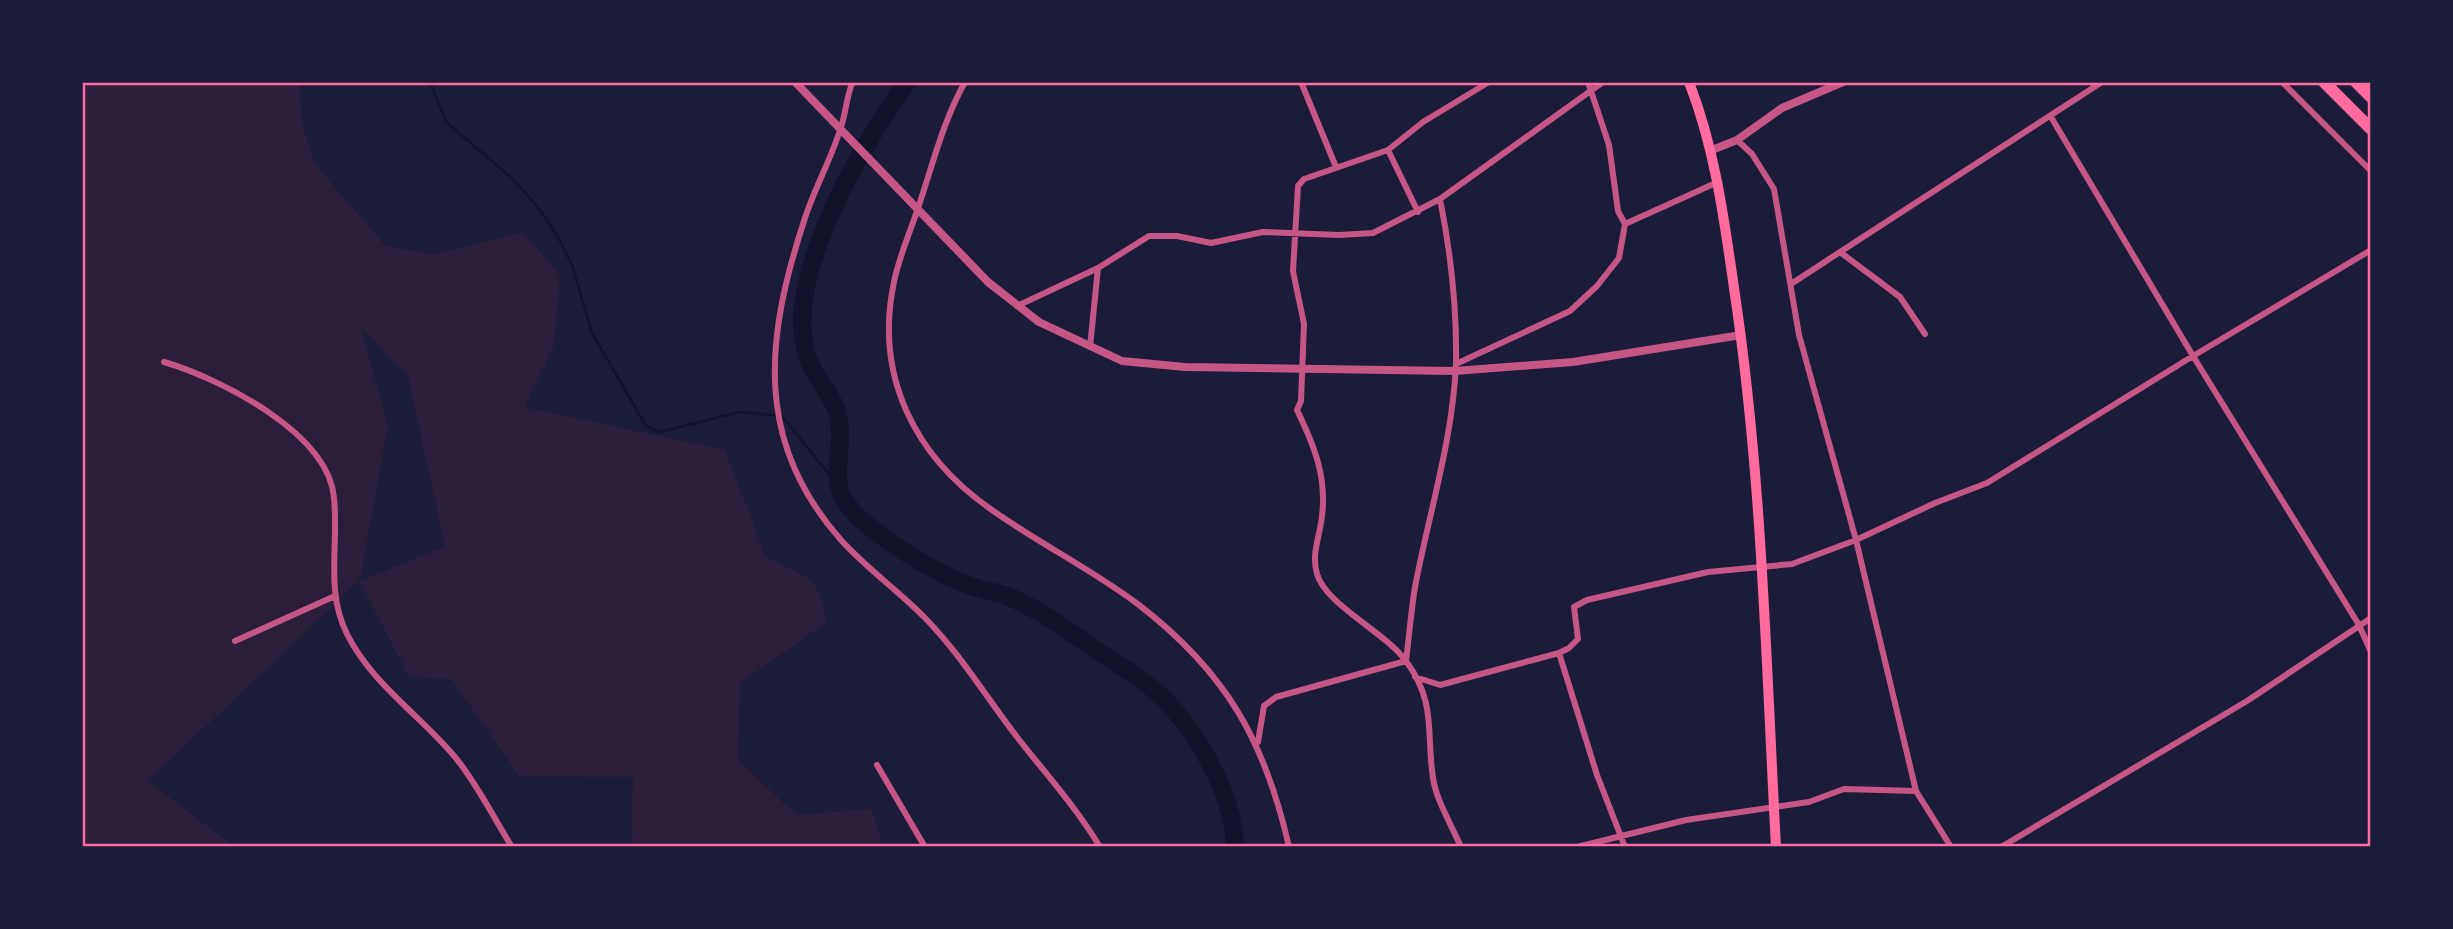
<svg xmlns="http://www.w3.org/2000/svg" width="2453" height="929" font-family="Poppins,sans-serif">
  <style>
    .green { fill: #2a1e3b; fill-rule: evenodd }
    .lines { fill: none; stroke-linecap: round; stroke-linejoin: round }
    .stream { stroke: #12122b; stroke-width: 2.5 }
    .river { stroke: #12122b; stroke-width: 18 }
    .minor { stroke: #c65784; stroke-width: 6 }
    .tertiary { stroke: #c65784; stroke-width: 8 }
    .primary { stroke: #ff6b9d; stroke-width: 10 }
    .motorway { stroke: #ff6b9d; stroke-width: 12 }
    .neatline { fill: none; stroke: #ff6b9d; stroke-width: 2.5 }
  </style>
  <rect width="100%" height="100%" fill="#1b1b3a"/>
  <path class="green" d="M 82,82 L 299,82 L 302,122 L 314,163 L 385,245 L 433,255 L 524,232 L 560,276 L 554,346 L 524,407 L 725,450 L 766,557 C 802,575 824,577 826,623 L 740,683 L 738,759 L 796,815 L 872,809 L 883,847 L 631,847 L 633,777 L 519,776 L 452,680 L 408,675 L 359,581 L 148,781 L 235,847 L 82,847 ZM 361,327 L 408,376 L 445,546 L 360,581 L 388,427 Z"/>
  <g class="lines">
    <path class="stream" d="M 430,82 L 446,122 L 512,178 L 540,210 L 558,237 L 572,265 L 592,333 L 646,426 L 660,432 L 739,412 L 782,416 L 836,483"/>
    <path class="river" d="M 907,82 C 863,144 787,271 805,348 C 810,372 828,388 836,409 C 848,441 828,477 845,501 C 864,531 938,575 971,586 C 983,590 995,592 1007,596 C 1038,608 1066,629 1093,648 C 1113,662 1136,674 1154,690 C 1195,726 1233,792 1235,847"/>
    <path class="minor" d="M 853,82 C 848,89 845,117 841,127 C 831,160 814,189 804,221 C 766,337 753,441 841,540 C 867,569 899,591 926,619 C 961,655 986,697 1017,737 C 1045,773 1076,807 1100,847
      M 965,82 C 942,123 932,168 917,211 C 909,235 899,257 894,282 C 874,376 915,457 992,510 C 1040,544 1093,570 1139,605 C 1226,672 1265,741 1289,847
      M 1301,82 L 1336,167
      M 2282,82 L 2371,171
      M 2051,117 L 2193,356 L 2371,250
      M 1737,140 L 1752,154 L 1774,189 L 1799,335 L 1856,540 L 1935,503 L 1987,483 L 2193,356 L 2359,625 L 2371,652
      M 1388,150 L 1418,212
      M 1625,224 L 1718,182
      M 1840,252 L 2102,82
      M 1791,284 L 1840,252 L 1900,297 L 1925,334
      M 1017,306 L 1098,268
      M 1090,347 L 1098,268 L 1149,236 L 1177,236 L 1211,243 L 1263,232 L 1339,235 L 1373,233 L 1440,199 L 1603,82
      M 164,362 C 219,378 329,433 334,498 C 339,545 325,590 347,634 C 371,683 421,716 455,757 C 478,785 493,817 512,847
      M 1456,364 L 1570,311 L 1597,286 L 1619,258 L 1625,224 L 1618,211 L 1609,145 L 1588,82
      M 235,641 L 335,596
      M 1559,653 L 1597,775 L 1625,847
      M 1406,661 C 1409,637 1411,612 1415,587 C 1429,513 1453,439 1456,363 C 1457,307 1451,254 1440,199
      M 1415,677 L 1440,685 L 1559,653 L 1569,648 L 1578,639 L 1574,607 L 1587,600 L 1708,572 L 1792,564 L 1856,540 L 1916,791
      M 1258,742 L 1264,706 L 1276,697 L 1406,661
      M 877,765 L 925,847
      M 1461,847 C 1452,826 1436,800 1433,778 C 1426,734 1437,703 1406,661 C 1385,632 1326,605 1317,574 C 1311,554 1320,536 1322,516 C 1327,477 1314,445 1297,410 L 1301,401 L 1304,324 L 1293,271 L 1298,186 L 1304,179 L 1388,150 L 1423,122 L 1489,82
      M 1577,847 L 1686,820 L 1809,802 L 1844,789 L 1916,791 L 1951,847
      M 2001,847 L 2247,701 L 2371,618"/>
    <path class="tertiary" d="M 795,82 L 988,282 L 1039,322 L 1122,361 L 1185,367 L 1455,371 L 1573,362 L 1741,335
      M 1712,150 L 1737,140 L 1782,108 L 1843,82"/>
    <path class="primary" d="M 1689,82 C 1715,149 1724,218 1734,288 C 1762,473 1766,661 1776,847"/>
    <path class="motorway" d="M 2324,82 L 2371,129
      M 2356,82 L 2371,97"/>
  </g>
  <rect width="2453" height="929" fill="none" stroke="#1b1b3a" stroke-width="168"/>
  <rect x="84" y="84" width="2285" height="761" class="neatline"/>
</svg>
